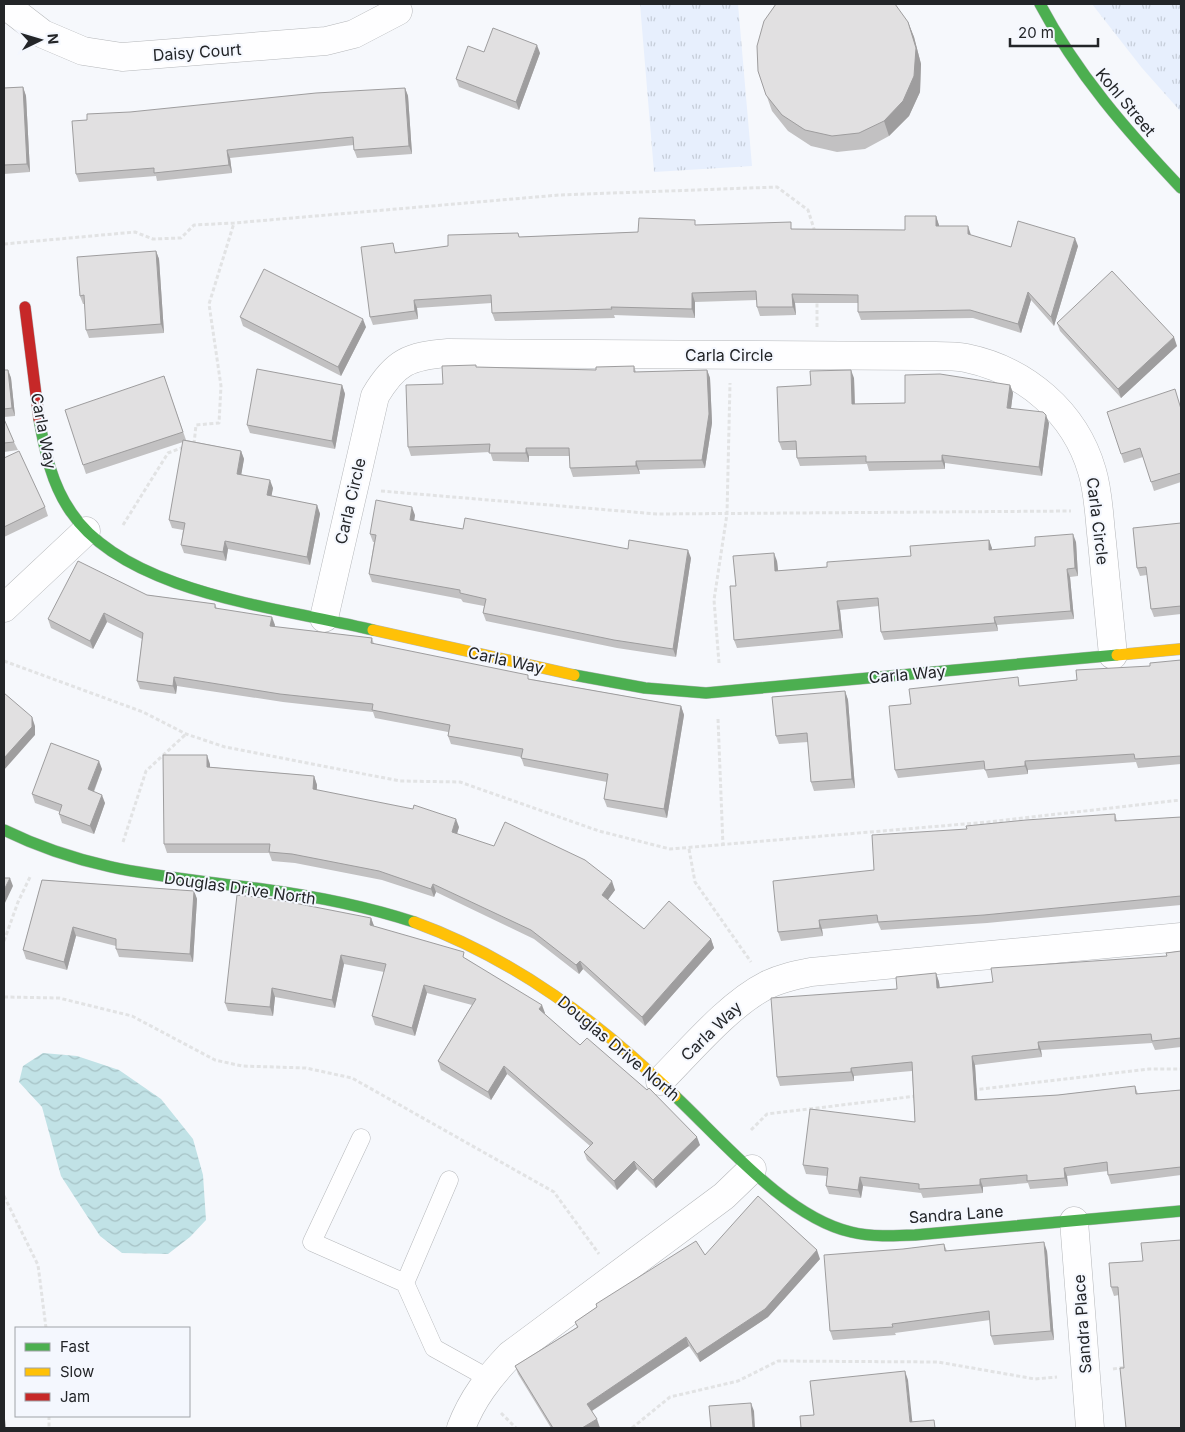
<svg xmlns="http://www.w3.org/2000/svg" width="1185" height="1432" font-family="Inter,sans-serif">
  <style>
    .grass { fill: url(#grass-tufts) }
    .water { fill: url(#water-waves) }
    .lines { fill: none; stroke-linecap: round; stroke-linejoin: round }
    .lane-casing { stroke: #b5b7ba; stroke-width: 19 }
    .street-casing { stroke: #b5b7ba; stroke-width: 29 }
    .fast-casing { stroke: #b5b7ba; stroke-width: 12 }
    .slow-casing { stroke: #b5b7ba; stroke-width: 12 }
    .jam-casing { stroke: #b5b7ba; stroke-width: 12 }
    .path { stroke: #e2e3e4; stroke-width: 3; stroke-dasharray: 4 2.5; stroke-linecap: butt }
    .lane { stroke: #fefeff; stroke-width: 18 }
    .street { stroke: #fefeff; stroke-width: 28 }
    .fast { stroke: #4caf50; stroke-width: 11 }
    .slow { stroke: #ffc107; stroke-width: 11 }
    .jam { stroke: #c62828; stroke-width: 11 }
    .wall { fill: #c2c1c2 }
    .shaded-wall { fill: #9e9d9e }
    .building { fill: #e1e0e1; stroke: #9e9d9e }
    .labels { text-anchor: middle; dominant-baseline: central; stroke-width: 4; stroke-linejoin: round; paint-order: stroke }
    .street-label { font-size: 16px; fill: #232528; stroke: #f4f7fe }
  </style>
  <defs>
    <pattern id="grass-tufts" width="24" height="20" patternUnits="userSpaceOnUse" patternTransform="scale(1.25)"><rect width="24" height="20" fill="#e7effd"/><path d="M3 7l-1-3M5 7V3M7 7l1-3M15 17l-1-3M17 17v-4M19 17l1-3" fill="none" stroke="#c6cdd9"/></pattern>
    <pattern id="water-waves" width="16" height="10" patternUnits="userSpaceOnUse" patternTransform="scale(1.25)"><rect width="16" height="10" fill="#c1e2e6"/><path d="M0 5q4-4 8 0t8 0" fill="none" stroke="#a6c2c5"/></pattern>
  </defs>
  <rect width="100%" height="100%" fill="#f6f8fc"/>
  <path class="grass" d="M 640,4 L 738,4 L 752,166 L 654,172 Z
    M 1092,4 L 1181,4 L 1181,112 L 1142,68 Z"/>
  <path class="water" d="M 43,1053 L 77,1056 L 119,1070 L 161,1099 L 193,1139 L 203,1175 L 206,1220 L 190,1237 L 168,1254 L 122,1253 L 100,1236 L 61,1176 L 42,1107 L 19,1082 L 23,1066 Z"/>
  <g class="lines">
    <g class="lane-casing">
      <path id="lane" d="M 361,1138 L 312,1242 L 405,1283
        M 449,1180 L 405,1283 L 434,1348 L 488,1378"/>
    </g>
    <g class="street-casing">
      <path id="street" d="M 4,4 L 43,34 L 83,51 L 122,57 L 326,41 L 354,34 L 398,11
        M 4,608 L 86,531
        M 324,618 L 375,396 C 395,362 409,356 448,353 L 921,356 C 935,356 952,355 966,358 C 1025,370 1075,412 1092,471 C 1099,494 1099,518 1102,542 C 1106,580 1109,617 1113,655
        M 660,1081 C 690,1051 729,1004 767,985 C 781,978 796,975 811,972 L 1181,937
        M 1074,1221 L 1090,1428
        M 461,1428 C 472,1399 489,1377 510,1355 L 724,1196 L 752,1169"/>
    </g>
    <g class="fast-casing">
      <path id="fast" d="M 1040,4 C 1077,74 1127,131 1181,188
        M 39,419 C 45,452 52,485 71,512 C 126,594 284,608 373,630
        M 574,675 L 645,688 L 706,693 L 1117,655
        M 4,830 C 92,873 167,876 262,889 C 314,896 365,906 414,922
        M 675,1096 C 722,1140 786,1217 851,1232 C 871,1237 894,1236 915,1235 L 1181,1211"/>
    </g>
    <g class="slow-casing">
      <path id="slow" d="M 373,630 L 574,675
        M 1117,655 L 1181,649
        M 414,922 C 515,959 599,1022 675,1096"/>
    </g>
    <g class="jam-casing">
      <path id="jam" d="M 25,307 L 39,419"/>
    </g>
    <path class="path" d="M 4,244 L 135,232 L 153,239 L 181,238 L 194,225 L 234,223 L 559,195 L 777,187 L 808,210 L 815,232
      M 817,327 L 817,300
      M 194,444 L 196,425 L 219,423 L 221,386 L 209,304 L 234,223
      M 381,491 L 657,514 L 1071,511
      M 123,525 L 168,453 L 184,447
      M 4,661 L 143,712 L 186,734 L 225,747 L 400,781 L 460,782 L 599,831 L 670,849 L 988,822 L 1181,800
      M 719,663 L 714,600 L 727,514 L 730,383
      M 718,719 L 723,846
      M 123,842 L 146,771 L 186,734
      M 689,849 L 695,882 L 751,962
      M 4,941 L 18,902 L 31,875
      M 4,997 L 59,998 L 132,1016 L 215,1060 L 242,1066 L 306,1068 L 352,1078 L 554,1192 L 599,1254
      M 973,1090 L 1149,1069 L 1181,1069
      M 751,1130 L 767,1114 L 917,1096
      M 4,1196 L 38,1265 L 46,1328
      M 1113,1369 L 1126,1367
      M 501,1413 L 516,1428
      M 49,1416 L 49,1428
      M 632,1428 L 670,1397 L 738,1381 L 778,1361 L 938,1362 L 1035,1379 L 1057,1377"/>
    <use href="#lane" class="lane"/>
    <use href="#street" class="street"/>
    <use href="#fast" class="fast"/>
    <use href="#slow" class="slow"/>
    <use href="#jam" class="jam"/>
  </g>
  <path class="wall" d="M 908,22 L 914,37 L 921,64 L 920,92 L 909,116 L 889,136 L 865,149 L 837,152 L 811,146 L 788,131 L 772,111 L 758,71 Z
    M 484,52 L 540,53 L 519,110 L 459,87 L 456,79 Z
    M 23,87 L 26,96 L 30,172 L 4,174 L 4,88 Z
    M 405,88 L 408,96 L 412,154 L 357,158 L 354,150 L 354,145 L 230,158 L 232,173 L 157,181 L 156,176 L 79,182 L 76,174 L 87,120 Z
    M 936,216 L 939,226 L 1011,247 L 1078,246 L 1054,326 L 1031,300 L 1021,333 L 973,318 L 861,320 L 858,312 L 858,303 L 795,303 L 796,315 L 760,316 L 757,307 L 757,300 L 695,302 L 695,318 L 614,315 L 615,318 L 495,321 L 492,313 L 492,303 L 417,308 L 418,319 L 373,325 L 370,317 L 396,251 L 397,253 L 520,237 L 638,232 L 696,225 L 793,229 L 905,230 Z
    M 156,251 L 159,259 L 164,333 L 89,338 L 86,330 L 85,304 L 83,304 L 80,296 Z
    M 240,317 L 366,327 L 341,376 L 243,326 Z
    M 1057,323 L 1177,346 L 1121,398 L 1060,331 Z
    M 634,366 L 636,372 L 707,370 L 710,378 L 712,423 L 705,468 L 639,470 L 640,474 L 573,477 L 570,468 L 570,456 L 529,456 L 529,462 L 493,461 L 490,452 L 411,456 L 408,447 L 477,367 L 596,370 Z
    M 4,370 L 8,370 L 11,378 L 15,416 L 4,417 Z
    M 164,376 L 186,440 L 241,451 L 244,459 L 241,474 L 273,488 L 271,496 L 317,505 L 320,514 L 310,565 L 228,549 L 226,561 L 184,553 L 181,545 L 183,530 L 172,528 L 169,520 L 183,442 L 86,474 L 83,465 Z
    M 854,378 L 855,404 L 905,403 L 1010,385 L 1013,393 L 1011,408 L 1049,423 L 1042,476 L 945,463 L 945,469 L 869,471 L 867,464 L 800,466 L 797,458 L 796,450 L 782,450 L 779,442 L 811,385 Z
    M 342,385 L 345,394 L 335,449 L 250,433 L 247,425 Z
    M 1181,408 L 1181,482 L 1154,491 L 1143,457 L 1124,463 L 1121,454 Z
    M 4,419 L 14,442 L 18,450 L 4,452 Z
    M 4,458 L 45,507 L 48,516 L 4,537 Z
    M 415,515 L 414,520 L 463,529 L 628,549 L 691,558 L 676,657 L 617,648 L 486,621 L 483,613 L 484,606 L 463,602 L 461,599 L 372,582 L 369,574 L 374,542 L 373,542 L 370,534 Z
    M 1181,523 L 1181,614 L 1154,617 L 1151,609 L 1147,575 L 1140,576 L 1137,568 Z
    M 989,540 L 992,550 L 1076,542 L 1078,576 L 1070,577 L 1074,619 L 997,625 L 998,631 L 884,640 L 881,632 L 879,606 L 840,610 L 843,638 L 737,648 L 734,640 L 736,586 L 777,561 L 778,571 L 827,567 L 911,556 Z
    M 147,595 L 215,604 L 217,609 L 275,625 L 274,627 L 372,638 L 374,644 L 530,679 L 681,706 L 684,715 L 667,818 L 607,807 L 604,799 L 607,782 L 524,766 L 521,757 L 451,744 L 448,736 L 448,732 L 375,718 L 373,712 L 283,702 L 177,686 L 176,694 L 140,689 L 137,681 L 142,639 L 107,622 L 93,649 L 51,628 L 48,619 Z
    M 1181,660 L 1181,764 L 1138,768 L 1136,762 L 1028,770 L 1028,774 L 988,778 L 985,769 L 898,778 L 895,770 L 911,704 L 1021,686 L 1077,680 Z
    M 845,691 L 848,700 L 855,788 L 814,791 L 811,782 L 808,742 L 779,744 L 776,736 Z
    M 210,764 L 210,767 L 314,776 L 317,785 L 317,790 L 459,827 L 457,834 L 615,890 L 607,900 L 644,929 L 711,939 L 714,948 L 645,1026 L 583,969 L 579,974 L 534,939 L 436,892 L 434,897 L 382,880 L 295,863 L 272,861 L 269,853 L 167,853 L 164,844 Z
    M 102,769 L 94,792 L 105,803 L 94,834 L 62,823 L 59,814 L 60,812 L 35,803 L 32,794 Z
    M 1115,814 L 1117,821 L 1181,817 L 1181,905 L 987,923 L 881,930 L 878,923 L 822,929 L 823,936 L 781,941 L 778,932 L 874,870 L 967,829 Z
    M 42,880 L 194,891 L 197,899 L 193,962 L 119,957 L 116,949 L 116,946 L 76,936 L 67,970 L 26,959 L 23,950 Z
    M 371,918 L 374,926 L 467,959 L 545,1013 L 544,1014 L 580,1045 L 700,1145 L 656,1188 L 637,1169 L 617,1190 L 587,1160 L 584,1152 L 590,1146 L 507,1074 L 491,1100 L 441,1070 L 438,1061 L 472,1005 L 427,993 L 415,1036 L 375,1025 L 372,1016 L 384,972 L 344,964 L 335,1008 L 275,997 L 273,1016 L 228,1011 L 225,1003 Z
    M 1181,951 L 1181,1047 L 1155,1050 L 1152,1043 L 1041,1050 L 1042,1057 L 975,1065 L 977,1100 L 1058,1095 L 1135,1086 L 1138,1094 L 1181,1090 L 1181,1175 L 1111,1184 L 1108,1175 L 1108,1171 L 1067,1176 L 1068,1186 L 1030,1189 L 1028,1183 L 983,1187 L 983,1193 L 923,1198 L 921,1193 L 863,1186 L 861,1198 L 829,1194 L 826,1186 L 827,1176 L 806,1174 L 803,1165 L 915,1122 L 912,1071 L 854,1076 L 854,1081 L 780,1086 L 777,1077 L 897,989 L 936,973 L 939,982 L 940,987 L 993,982 L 1167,956 Z
    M 1181,1240 L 1119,1295 L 1114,1296 L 1111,1287 L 1143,1261 Z
    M 944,1244 L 947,1251 L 1047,1251 L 1054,1340 L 994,1345 L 991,1336 L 990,1320 L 895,1333 L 896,1335 L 833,1340 L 830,1331 L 903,1249 Z
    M 705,1255 L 820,1259 L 768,1317 L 700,1362 L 689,1346 L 592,1411 L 600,1428 L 551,1428 L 518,1374 L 515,1366 L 577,1327 L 575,1322 L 597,1307 L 596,1304 Z"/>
  <path class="shaded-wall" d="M 908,22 L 914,37 L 921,64 L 920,92 L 909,116 L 889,136 L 884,121 Z
    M 537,45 L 540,53 L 519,110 L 516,102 Z
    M 23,87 L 26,96 L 30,172 L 27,164 Z
    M 405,88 L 408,96 L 412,154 L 409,146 Z
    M 227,150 L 230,158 L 232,173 L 229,165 Z
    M 936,216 L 939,225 L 939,235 L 936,226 Z
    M 968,226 L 971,235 L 968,234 Z
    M 1075,238 L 1078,246 L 1054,326 L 1051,317 Z
    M 156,251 L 159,259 L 164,333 L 161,324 Z
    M 1028,292 L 1031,300 L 1021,333 L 1018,324 Z
    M 692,293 L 695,302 L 695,318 L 692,309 Z
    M 792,294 L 795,303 L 796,315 L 793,307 Z
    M 414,300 L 417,308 L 418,319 L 415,311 Z
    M 363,319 L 366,327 L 341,376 L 338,367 Z
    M 1174,337 L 1177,346 L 1121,398 L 1118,389 Z
    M 8,370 L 11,378 L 15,416 L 12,408 Z
    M 707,370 L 710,378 L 712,423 L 705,468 L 702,460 Z
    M 851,370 L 854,378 L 855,412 L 852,404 Z
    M 342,385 L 345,394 L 335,449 L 332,441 Z
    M 1010,385 L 1013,393 L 1010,416 L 1007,408 Z
    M 1046,415 L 1049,423 L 1042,476 L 1039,467 Z
    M 526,448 L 529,456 L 529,462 L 526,453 Z
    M 241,451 L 244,459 L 240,482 L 237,474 Z
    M 942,455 L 945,463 L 945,469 L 942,461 Z
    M 636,461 L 639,470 L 640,474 L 636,466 Z
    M 270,480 L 273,488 L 270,504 L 267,495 Z
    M 317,505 L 320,514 L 310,565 L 307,557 Z
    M 412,507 L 415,515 L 413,528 L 410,520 Z
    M 1073,534 L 1076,542 L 1078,576 L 1075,568 Z
    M 989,540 L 992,548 L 992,558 L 989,550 Z
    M 225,541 L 228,549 L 226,561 L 223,552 Z
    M 688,550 L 691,558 L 676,657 L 673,649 Z
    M 774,553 L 777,561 L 779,580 L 775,571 Z
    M 1067,569 L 1070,577 L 1074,619 L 1071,611 Z
    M 837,601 L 840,610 L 843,638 L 840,630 Z
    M 104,613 L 107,622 L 93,649 L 90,641 Z
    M 272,617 L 275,625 L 273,634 L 270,626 Z
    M 994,617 L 997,625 L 998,631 L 995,623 Z
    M 174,677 L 177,686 L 176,694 L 173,686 Z
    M 845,691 L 848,700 L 855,788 L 852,779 Z
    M 681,706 L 684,715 L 667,818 L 664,809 Z
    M 32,717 L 35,726 L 35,735 L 4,770 L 4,758 Z
    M 207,755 L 210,764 L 210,775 L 207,767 Z
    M 99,761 L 102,769 L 91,798 L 88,789 Z
    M 1025,761 L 1028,770 L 1028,774 L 1025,766 Z
    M 314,776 L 317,785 L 316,798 L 313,789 Z
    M 102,795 L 105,803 L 94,834 L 90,826 Z
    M 456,819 L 459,827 L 455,840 L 452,832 Z
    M 10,878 L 13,886 L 4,905 L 4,890 Z
    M 612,881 L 615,890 L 605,904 L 602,895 Z
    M 433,884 L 436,892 L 434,897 L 431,889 Z
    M 194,891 L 197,899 L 193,962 L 190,954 Z
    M 371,918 L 374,926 L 370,925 Z
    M 819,920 L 822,929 L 823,936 L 820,928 Z
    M 73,927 L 76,936 L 67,970 L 64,962 Z
    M 711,939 L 714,948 L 645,1026 L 642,1017 Z
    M 341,955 L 344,964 L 335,1008 L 332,1000 Z
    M 580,961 L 583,969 L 579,974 L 576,965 Z
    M 936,973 L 939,982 L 940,996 L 937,988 Z
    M 424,985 L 427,993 L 415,1036 L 412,1028 Z
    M 272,988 L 275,997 L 273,1016 L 270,1007 Z
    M 542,1005 L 545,1013 L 542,1018 L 539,1009 Z
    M 1038,1042 L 1041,1050 L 1042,1057 L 1039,1049 Z
    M 972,1056 L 975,1065 L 978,1108 L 975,1100 Z
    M 504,1066 L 507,1074 L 491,1100 L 488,1092 Z
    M 851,1068 L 854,1076 L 854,1081 L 851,1072 Z
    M 697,1137 L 700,1145 L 656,1188 L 653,1180 Z
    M 634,1161 L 637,1169 L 617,1190 L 614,1181 Z
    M 1064,1168 L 1067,1176 L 1068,1186 L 1065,1178 Z
    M 860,1177 L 863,1186 L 861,1198 L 858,1190 Z
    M 980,1179 L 983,1187 L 983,1193 L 980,1185 Z
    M 1044,1242 L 1047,1251 L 1054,1340 L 1051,1331 Z
    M 817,1250 L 820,1259 L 768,1317 L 700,1362 L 697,1354 Z
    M 686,1337 L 689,1346 L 590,1412 L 587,1404 Z
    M 905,1371 L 908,1380 L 913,1428 L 910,1422 Z
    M 751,1403 L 754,1411 L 755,1428 L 753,1428 Z
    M 4,1410 L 6,1428 L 4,1428 Z
    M 597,1419 L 600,1428 L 582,1428 Z"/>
  <path class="building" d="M 776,4 L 895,4 L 908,22 L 916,48 L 914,76 L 903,101 L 884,121 L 859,133 L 832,136 L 805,130 L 782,115 L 766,95 L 758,71 L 757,46 L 764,21 Z
    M 493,28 L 537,45 L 516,102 L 456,79 L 468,46 L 484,52 Z
    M 23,87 L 27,164 L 4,165 L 4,88 Z
    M 405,88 L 409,146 L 354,150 L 353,137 L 227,150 L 229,165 L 154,173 L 154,168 L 76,174 L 72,121 L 87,120 L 87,114 L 130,112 L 316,93 Z
    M 905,216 L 936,216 L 936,226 L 968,226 L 968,234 L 1011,247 L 1018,221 L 1075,238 L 1051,317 L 1028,292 L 1018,324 L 970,310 L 858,312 L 858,295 L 792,294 L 793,307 L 757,307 L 756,291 L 692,293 L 692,309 L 611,307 L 612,309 L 492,313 L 491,295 L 414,300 L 415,311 L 370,317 L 361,247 L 393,243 L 395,253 L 448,246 L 448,235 L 518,233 L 519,237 L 638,232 L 639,218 L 695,220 L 695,225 L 791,222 L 791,229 L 905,230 Z
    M 156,251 L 161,324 L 86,330 L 84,295 L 80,296 L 77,257 Z
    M 264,269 L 363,319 L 338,367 L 240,317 Z
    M 1112,271 L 1174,337 L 1118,389 L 1057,323 Z
    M 476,365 L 476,367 L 596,370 L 596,367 L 634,366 L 634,372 L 707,370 L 709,414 L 702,460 L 636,461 L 636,466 L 570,468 L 569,448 L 526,448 L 526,453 L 489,453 L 490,444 L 408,447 L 406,385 L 443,384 L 442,366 Z
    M 257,369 L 342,385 L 332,441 L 247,425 Z
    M 4,370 L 8,370 L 12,408 L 4,409 Z
    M 851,370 L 852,404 L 905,403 L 905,375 L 940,374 L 1010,385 L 1007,408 L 1043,412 L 1046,415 L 1039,467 L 942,455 L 942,461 L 866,462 L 866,456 L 797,458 L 796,441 L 779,442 L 777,387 L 811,385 L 810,371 Z
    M 164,376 L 183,432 L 83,465 L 65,410 Z
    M 1175,389 L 1181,409 L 1181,473 L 1151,482 L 1140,448 L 1121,454 L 1107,412 Z
    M 4,419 L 14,442 L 4,443 Z
    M 183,440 L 241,451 L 237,474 L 270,480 L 267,495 L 317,505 L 307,557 L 225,541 L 223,552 L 181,545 L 185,523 L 169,520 Z
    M 19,451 L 45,507 L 4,527 L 4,458 Z
    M 376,500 L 412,507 L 410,520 L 463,529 L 465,518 L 628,549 L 629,540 L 688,550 L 673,649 L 614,640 L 483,613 L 486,599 L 460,593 L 460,590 L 369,574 L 376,535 L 370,534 Z
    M 1181,523 L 1181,606 L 1151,609 L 1146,567 L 1137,568 L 1133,528 Z
    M 1073,534 L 1075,568 L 1067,569 L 1071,611 L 994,617 L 995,623 L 881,632 L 878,598 L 837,601 L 840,630 L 734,640 L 730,586 L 736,586 L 733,556 L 774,553 L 775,571 L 827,567 L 827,562 L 911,556 L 910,546 L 989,540 L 989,550 L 1035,546 L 1035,537 Z
    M 78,561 L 147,595 L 215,604 L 215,608 L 272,617 L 270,626 L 372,638 L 371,643 L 528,675 L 528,679 L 681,706 L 664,809 L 604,799 L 608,774 L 521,758 L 523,749 L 448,736 L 450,725 L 372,710 L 373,704 L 280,694 L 174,677 L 173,686 L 137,681 L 143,633 L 104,613 L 90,641 L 48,619 Z
    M 1181,660 L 1181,756 L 1135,759 L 1134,754 L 1025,761 L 1025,766 L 985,770 L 984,761 L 895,770 L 889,706 L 911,704 L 909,689 L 1018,677 L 1019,686 L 1077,680 L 1076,670 L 1150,666 L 1150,663 Z
    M 845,691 L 852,779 L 811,782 L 807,733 L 776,736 L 772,697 Z
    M 4,693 L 32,717 L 32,727 L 4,758 Z
    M 51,743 L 99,761 L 88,789 L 102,795 L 90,826 L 59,814 L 62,805 L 32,794 Z
    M 163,755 L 207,755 L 207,767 L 314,776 L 313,789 L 413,809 L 414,805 L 456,819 L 452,832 L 494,846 L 505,822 L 585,860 L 612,881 L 602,895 L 644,929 L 669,901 L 711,939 L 642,1017 L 580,961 L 576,965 L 531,930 L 433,884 L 431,889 L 379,871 L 292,854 L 269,852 L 270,844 L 164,844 Z
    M 1115,814 L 1115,821 L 1181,817 L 1181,896 L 984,915 L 878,922 L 877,915 L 819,920 L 820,928 L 778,932 L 773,881 L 874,870 L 872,835 L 967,829 L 966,826 L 1026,820 Z
    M 4,878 L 10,878 L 4,890 Z
    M 42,880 L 194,891 L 190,954 L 116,949 L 116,939 L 73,927 L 64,962 L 23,950 Z
    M 237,895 L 274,899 L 371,918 L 370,925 L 464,952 L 463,957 L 542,1005 L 539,1009 L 580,1045 L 587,1038 L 647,1090 L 649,1088 L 697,1137 L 653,1180 L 634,1161 L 614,1181 L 584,1152 L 593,1143 L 504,1066 L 488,1092 L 438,1061 L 476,999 L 424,985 L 412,1028 L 372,1016 L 386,964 L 341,955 L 332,1000 L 272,988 L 270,1007 L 225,1003 Z
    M 1181,951 L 1181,1038 L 1152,1041 L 1151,1034 L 1038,1042 L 1039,1049 L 972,1056 L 975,1100 L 1058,1095 L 1135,1086 L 1136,1094 L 1181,1090 L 1181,1167 L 1108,1175 L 1107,1162 L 1064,1168 L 1065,1178 L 1027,1181 L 1027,1175 L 980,1179 L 980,1185 L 919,1189 L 919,1184 L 860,1177 L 858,1190 L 826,1186 L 828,1168 L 803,1165 L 810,1109 L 915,1122 L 912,1062 L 851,1068 L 851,1072 L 777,1077 L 771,998 L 897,989 L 896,977 L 936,973 L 937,988 L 993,982 L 991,968 L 1167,956 L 1166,953 Z
    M 758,1196 L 817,1250 L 765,1309 L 697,1354 L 686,1337 L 587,1404 L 597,1419 L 582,1428 L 553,1428 L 515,1366 L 578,1327 L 575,1322 L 597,1307 L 596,1304 L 696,1241 L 705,1255 Z
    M 1181,1240 L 1181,1428 L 1126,1428 L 1120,1368 L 1124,1368 L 1118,1287 L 1111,1287 L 1109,1263 L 1143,1261 L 1141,1243 Z
    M 1044,1242 L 1051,1331 L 991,1336 L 989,1311 L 892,1324 L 893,1327 L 830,1331 L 824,1255 L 903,1249 L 944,1244 L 945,1251 Z
    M 905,1371 L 910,1422 L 934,1420 L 935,1428 L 801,1428 L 800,1416 L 814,1415 L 810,1381 Z
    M 751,1403 L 753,1428 L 711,1428 L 709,1406 Z"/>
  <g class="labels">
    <g class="street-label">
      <text transform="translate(197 52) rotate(-4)">Daisy Court</text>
      <text transform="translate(1126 102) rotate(50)">Kohl Street</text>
      <text x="729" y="355">Carla Circle</text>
      <text transform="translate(44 431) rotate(79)">Carla Way</text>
      <text transform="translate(350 501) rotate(-77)">Carla Circle</text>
      <text transform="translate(1098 521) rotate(83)">Carla Circle</text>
      <text transform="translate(506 660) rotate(12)">Carla Way</text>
      <text transform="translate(907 674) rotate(-5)">Carla Way</text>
      <text transform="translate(240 888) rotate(8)">Douglas Drive North</text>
      <text transform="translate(711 1031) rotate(-44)">Carla Way</text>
      <text transform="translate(619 1048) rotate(40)">Douglas Drive North</text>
      <text transform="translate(956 1214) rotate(-4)">Sandra Lane</text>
      <text transform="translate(1082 1324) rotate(-94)">Sandra Place</text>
    </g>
  </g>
  <rect width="1185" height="1432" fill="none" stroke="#232528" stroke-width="10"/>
  <rect x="15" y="1327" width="175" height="90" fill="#f4f7fe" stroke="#a0a3a8"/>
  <rect x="25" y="1343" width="25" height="8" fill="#4caf50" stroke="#a0a3a8"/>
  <text x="60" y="1352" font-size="15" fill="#232528">Fast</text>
  <rect x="25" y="1368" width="25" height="8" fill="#ffc107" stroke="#a0a3a8"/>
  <text x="60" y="1377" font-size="15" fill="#232528">Slow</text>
  <rect x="25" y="1393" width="25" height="8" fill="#c62828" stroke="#a0a3a8"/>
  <text x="60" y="1402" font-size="15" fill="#232528">Jam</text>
  <g transform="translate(40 40) rotate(85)" stroke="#f4f7fe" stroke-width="4" paint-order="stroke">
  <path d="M0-4L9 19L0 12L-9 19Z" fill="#232528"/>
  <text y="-8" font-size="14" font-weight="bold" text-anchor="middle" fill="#232528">N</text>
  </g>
  <path d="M1010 38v8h88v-8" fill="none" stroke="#232528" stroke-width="2.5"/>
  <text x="1018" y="38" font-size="15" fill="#232528" stroke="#f4f7fe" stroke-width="4" paint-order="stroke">20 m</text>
</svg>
